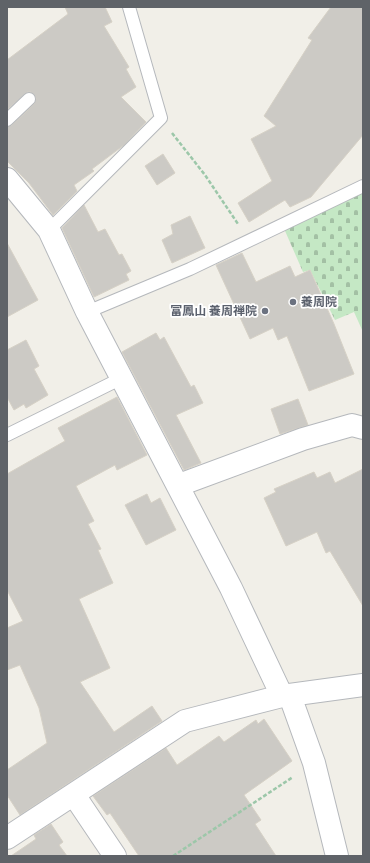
<svg xmlns="http://www.w3.org/2000/svg" width="370" height="863" font-family="'Public Sans','Noto Sans JP',sans-serif">
  <style>
    .cemetery { fill: url(#cemetery-stones) }
    .building { fill: #cccac5; stroke: #d6d1c6 }
    .lines { fill: none; stroke-linecap: round; stroke-linejoin: round }
    .service-casing { stroke: #b5b8bc; stroke-width: 14 }
    .minor-casing { stroke: #b5b8bc; stroke-width: 24 }
    .path { stroke: #9cc7a9; stroke-width: 2.5; stroke-dasharray: 4 2; stroke-linecap: butt }
    .service { stroke: #fff; stroke-width: 12 }
    .minor { stroke: #fff; stroke-width: 22 }
    .worship-dot { fill: #6b7280; stroke: #fff; stroke-width: 1.5 }
    .labels { text-anchor: middle; dominant-baseline: central; stroke-width: 3.5; stroke-linejoin: round; paint-order: stroke }
    .worship-label { font-size: 12px; font-weight: bold; fill: #5b616d; stroke: #fff; text-anchor: start }
  </style>
  <defs>
    <pattern id="cemetery-stones" width="16" height="16" patternUnits="userSpaceOnUse"><rect width="16" height="16" fill="#c5e8c5"/><path d="M2 7V4a2 2 0 0 1 4 0v3zM10 15v-3a2 2 0 0 1 4 0v3z" fill="#a3c0a4"/></pattern>
  </defs>
  <rect width="100%" height="100%" fill="#f1efe8"/>
  <path class="cemetery" d="M 363,189 L 363,332 L 354,312 L 335,320 L 310,270 L 303,272 L 282,224 Z"/>
  <path class="building" d="M 65,7 L 105,7 L 112,22 L 104,26 L 129,67 L 126,69 L 136,87 L 121,97 L 146,122 L 124,145 L 92,169 L 94,171 L 74,185 L 77,191 L 53,215 L 29,183 L 7,161 L 7,127 L 12,125 L 34,104 L 36,98 L 31,92 L 27,92 L 7,110 L 7,60 L 68,14 Z
    M 331,7 L 363,7 L 363,135 L 311,197 L 290,207 L 285,200 L 249,222 L 238,203 L 272,181 L 251,139 L 276,126 L 264,116 L 312,40 L 308,38 Z
    M 163,154 L 175,173 L 157,185 L 145,166 Z
    M 84,205 L 98,232 L 105,229 L 119,255 L 122,254 L 131,271 L 126,274 L 129,280 L 94,297 L 62,228 Z
    M 190,216 L 205,248 L 172,263 L 162,240 L 173,234 L 171,225 Z
    M 7,243 L 38,300 L 7,317 Z
    M 242,253 L 256,282 L 290,266 L 295,277 L 310,270 L 334,324 L 354,374 L 309,391 L 287,336 L 278,340 L 273,328 L 250,339 L 216,265 Z
    M 156,333 L 160,340 L 164,337 L 191,387 L 194,385 L 203,403 L 176,415 L 201,463 L 184,470 L 122,352 Z
    M 26,340 L 39,366 L 34,369 L 48,395 L 26,408 L 24,404 L 14,410 L 7,397 L 7,350 Z
    M 117,397 L 147,455 L 117,470 L 115,465 L 76,486 L 94,521 L 88,524 L 101,549 L 98,550 L 113,583 L 79,599 L 110,668 L 80,682 L 114,732 L 152,706 L 162,721 L 20,815 L 7,795 L 7,770 L 47,743 L 39,708 L 20,665 L 7,670 L 7,628 L 23,621 L 7,590 L 7,474 L 65,441 L 58,428 Z
    M 298,399 L 308,425 L 280,434 L 271,409 Z
    M 363,469 L 363,606 L 330,551 L 326,553 L 317,532 L 286,546 L 264,498 L 276,492 L 274,489 L 314,472 L 317,478 L 330,472 L 335,483 Z
    M 147,494 L 151,503 L 160,498 L 176,530 L 146,545 L 125,505 Z
    M 264,719 L 292,761 L 244,795 L 261,820 L 255,824 L 276,856 L 139,856 L 110,813 L 107,815 L 93,796 L 166,748 L 177,765 L 219,736 L 224,742 L 256,720 L 258,724 Z
    M 51,824 L 63,842 L 59,845 L 67,856 L 11,856 L 36,839 L 34,835 Z"/>
  <g class="lines">
    <g class="service-casing">
      <path id="service" d="M 7,120 L 29,99
        M 49,230 L 161,118 L 129,7
        M 87,312 L 190,269 L 363,186
        M 7,435 L 122,378"/>
    </g>
    <g class="minor-casing">
      <path id="minor" d="M 7,179 L 49,230 L 87,312 L 231,588 L 282,696
        M 179,485 L 303,439 L 352,425 L 363,428
        M 290,696 L 314,763 L 337,856
        M 74,795 L 115,856
        M 7,838 L 185,721 L 282,696 L 363,685"/>
    </g>
    <path class="path" d="M 172,133 L 205,175 L 238,224
      M 173,856 L 293,777"/>
    <use href="#service" class="service"/>
    <use href="#minor" class="minor"/>
  </g>
  <g class="worship-dot">
    <circle cx="293" cy="302" r="4"/>
    <circle cx="265" cy="311" r="4"/>
  </g>
  <g class="labels">
    <g class="worship-label">
      <text x="301" y="302">養周院</text>
      <text x="257" y="311" text-anchor="end">富鳳山 養周禅院</text>
    </g>
  </g>
  <rect width="370" height="863" fill="none" stroke="#5f6368" stroke-width="16"/>
</svg>
